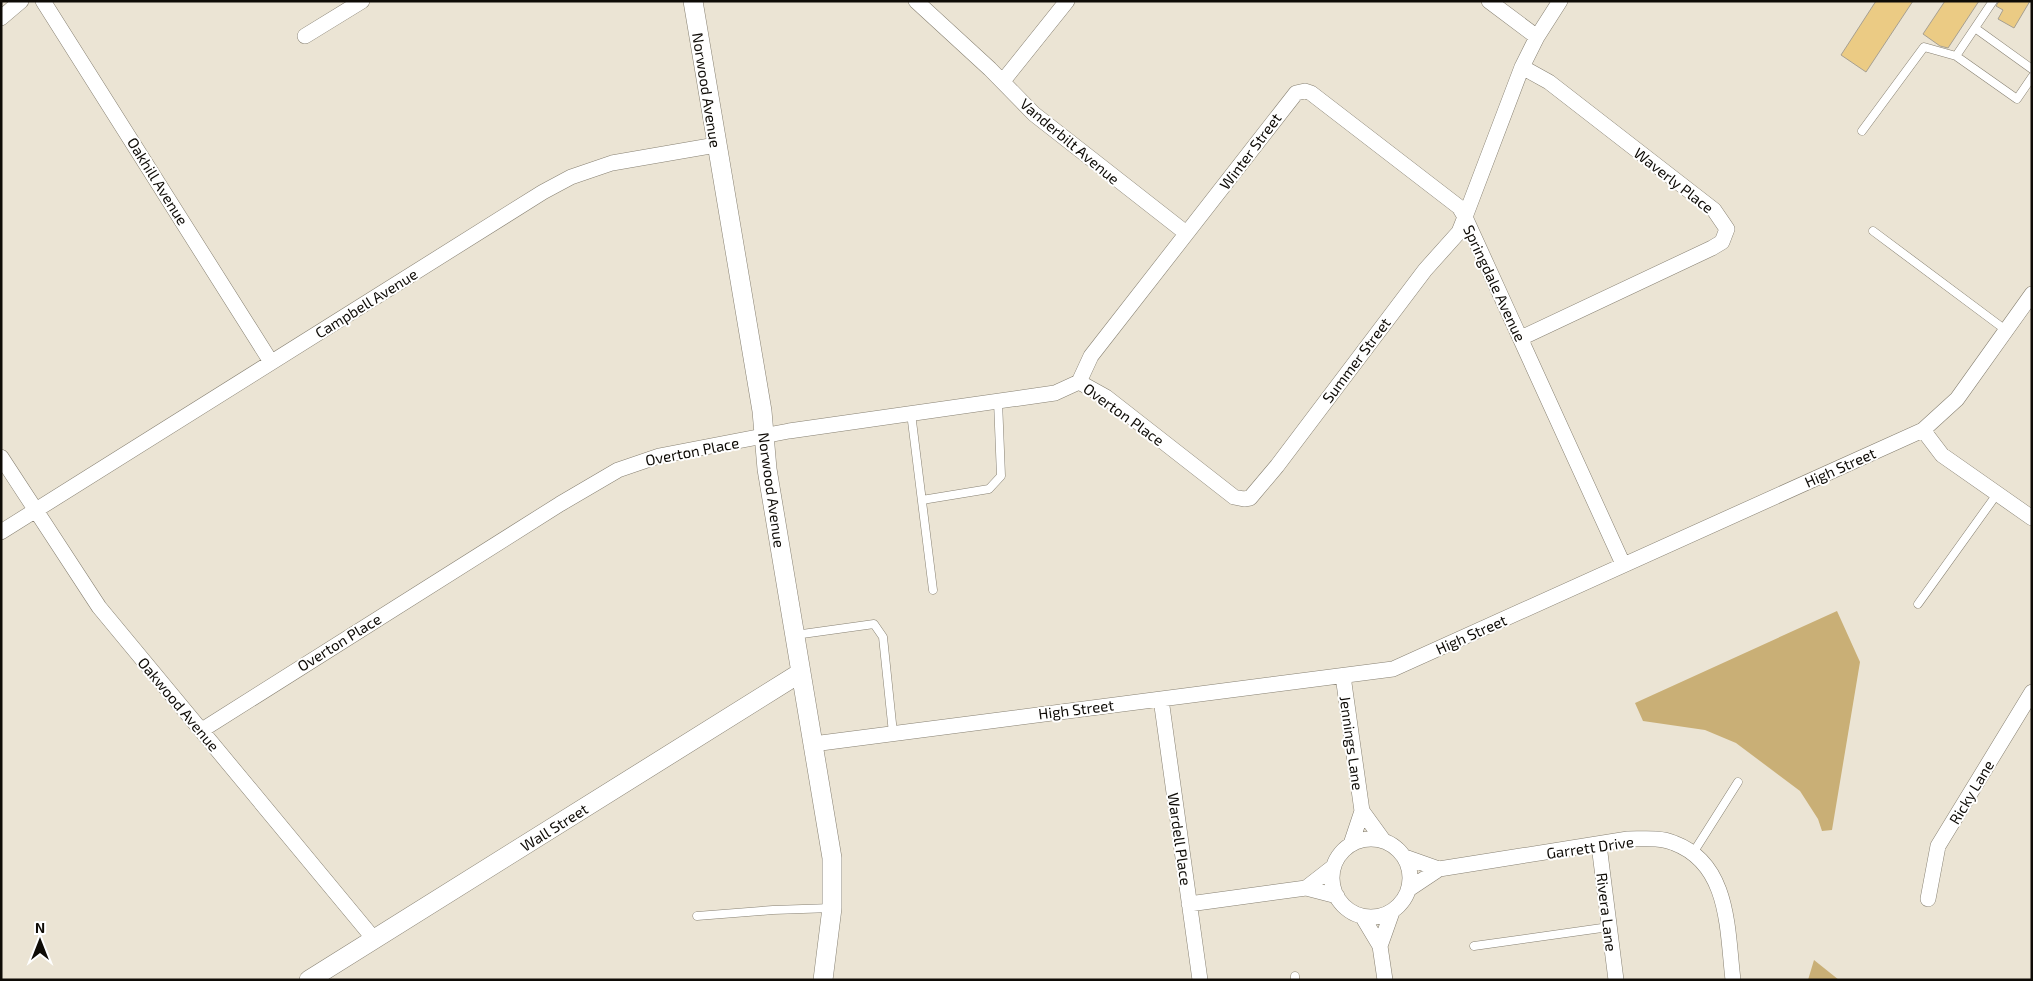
<svg xmlns="http://www.w3.org/2000/svg" width="2033" height="981" font-family="'Exo 2',sans-serif">
  <style>
    .green { fill: #c9af76 }
    .building { fill: #ebcb84; stroke: #a7a091 }
    .lines { fill: none; stroke-linecap: round; stroke-linejoin: round }
    .service-casing { stroke: #878072; stroke-width: 9 }
    .minor-casing { stroke: #878072; stroke-width: 16 }
    .tertiary-casing { stroke: #878072; stroke-width: 20 }
    .service { stroke: #fff; stroke-width: 8 }
    .minor { stroke: #fff; stroke-width: 15 }
    .tertiary { stroke: #fff; stroke-width: 19 }
    .labels { text-anchor: middle; dominant-baseline: central; stroke-width: 4; stroke-linejoin: round; paint-order: stroke }
    .street-label { font-size: 15px; fill: #0e0b06; stroke: #fff }
  </style>
  <rect width="100%" height="100%" fill="#ebe4d4"/>
  <path class="green" d="M 1837,611 L 1860,662 L 1832,830 L 1822,831 L 1818,819 L 1800,791 L 1736,743 L 1705,730 L 1643,721 L 1635,703 Z
    M 1814,960 L 1839,980 L 1808,980 Z"/>
  <path class="building" d="M 1876,1 L 1913,1 L 1866,72 L 1841,55 Z
    M 1945,1 L 1979,1 L 1948,48 L 1940,46 L 1923,34 Z
    M 1999,1 L 2030,1 L 2014,28 L 1998,19 L 2003,10 L 1996,6 Z"/>
  <g class="lines">
    <g class="service-casing">
      <path id="service" d="M 1975,28 L 2032,69
        M 1956,56 L 2017,99 L 2032,77
        M 1862,131 L 1924,47 L 1956,56 L 1993,1
        M 1873,231 L 2007,331
        M 911,413 L 933,590
        M 922,500 L 989,489 L 1001,476 L 998,401
        M 1918,604 L 1997,494
        M 795,635 L 874,624 L 883,637 L 893,733
        M 1693,853 L 1738,782
        M 697,916 L 773,910 L 832,908
        M 1474,946 L 1609,927
        M 1295,976 L 1295,980"/>
    </g>
    <g class="minor-casing">
      <path id="minor" d="M 43,1 L 271,362
        M 916,1 L 990,69 L 1034,114 L 1186,233
        M 1489,1 L 1537,37
        M 1560,1 L 1537,37 L 1522,67 L 1465,217 L 1623,564
        M 1,18 L 21,1
        M 305,36 L 362,1
        M 1003,81 L 1067,1
        M 1521,338 L 1712,248 L 1722,242 L 1727,229 L 1714,210 L 1549,82 L 1522,67
        M 1923,430 L 1942,455 L 2032,518
        M 1,457 L 99,607 L 374,939
        M 1,532 L 543,192 L 571,177 L 612,163 L 716,145
        M 1343,676 L 1362,811 L 1383,840
        M 1161,699 L 1200,980
        M 202,730 L 560,504 L 618,470 L 659,456 L 789,431 L 1055,393 L 1079,382 L 1106,397 L 1234,497 L 1244,499 L 1250,498 L 1277,466 L 1425,270 L 1459,232 L 1465,217 L 1459,207 L 1311,93 L 1305,91 L 1296,93 L 1091,356 L 1079,382
        M 813,744 L 1393,669 L 1923,430 L 1957,399 L 2032,294
        M1332 878a39 39 0 1 1 78 0a39 39 0 1 1-78 0Z
        M 1351,844 L 1362,811
        M 1599,845 L 1616,980
        M 1405,857 L 1439,869
        M 1306,888 L 1333,867
        M 1409,889 L 1439,869 L 1628,839 C 1643,839 1660,837 1674,843 C 1730,864 1727,930 1733,980
        M 1928,899 L 1938,846 L 2032,692
        M 1189,904 L 1306,888 L 1337,896
        M 1362,916 L 1380,946 L 1385,980
        M 1380,946 L 1392,912"/>
    </g>
    <g class="tertiary-casing">
      <path id="tertiary" d="M 693,1 L 762,411 L 767,469 L 832,858 L 832,908 L 823,980
        M 309,980 L 800,673"/>
    </g>
    <use href="#service" class="service"/>
    <use href="#minor" class="minor"/>
    <use href="#tertiary" class="tertiary"/>
  </g>
  <g class="labels">
    <g class="street-label">
      <text transform="translate(707 90) rotate(81)">Norwood Avenue</text>
      <text transform="translate(1070 141) rotate(40)">Vanderbilt Avenue</text>
      <text transform="translate(1250 151) rotate(-53)">Winter Street</text>
      <text transform="translate(1674 180) rotate(38)">Waverly Place</text>
      <text transform="translate(158 181) rotate(58)">Oakhill Avenue</text>
      <text transform="translate(1495 283) rotate(65)">Springdale Avenue</text>
      <text transform="translate(366 303) rotate(-32)">Campbell Avenue</text>
      <text transform="translate(1356 360) rotate(-53)">Summer Street</text>
      <text transform="translate(1124 414) rotate(36)">Overton Place</text>
      <text transform="translate(692 451) rotate(-11)">Overton Place</text>
      <text transform="translate(1840 467) rotate(-24)">High Street</text>
      <text transform="translate(772 490) rotate(82)">Norwood Avenue</text>
      <text transform="translate(1471 634) rotate(-24)">High Street</text>
      <text transform="translate(339 642) rotate(-32)">Overton Place</text>
      <text transform="translate(179 704) rotate(50)">Oakwood Avenue</text>
      <text transform="translate(1076 709) rotate(-7)">High Street</text>
      <text transform="translate(1352 743) rotate(82)">Jennings Lane</text>
      <text transform="translate(1971 792) rotate(-59)">Ricky Lane</text>
      <text transform="translate(554 827) rotate(-32)">Wall Street</text>
      <text transform="translate(1180 839) rotate(82)">Wardell Place</text>
      <text transform="translate(1590 847) rotate(-8)">Garrett Drive</text>
      <text transform="translate(1607 912) rotate(83)">Rivera Lane</text>
    </g>
  </g>
  <rect width="2033" height="981" fill="none" stroke="#0e0b06" stroke-width="5"/>
  <g transform="translate(40 941)" stroke="#ffffff" stroke-width="4" paint-order="stroke">
  <path d="M0-4L9 19L0 12L-9 19Z" fill="#0e0b06"/>
  <text y="-8" font-size="14" font-weight="bold" text-anchor="middle" fill="#0e0b06">N</text>
  </g>
</svg>
